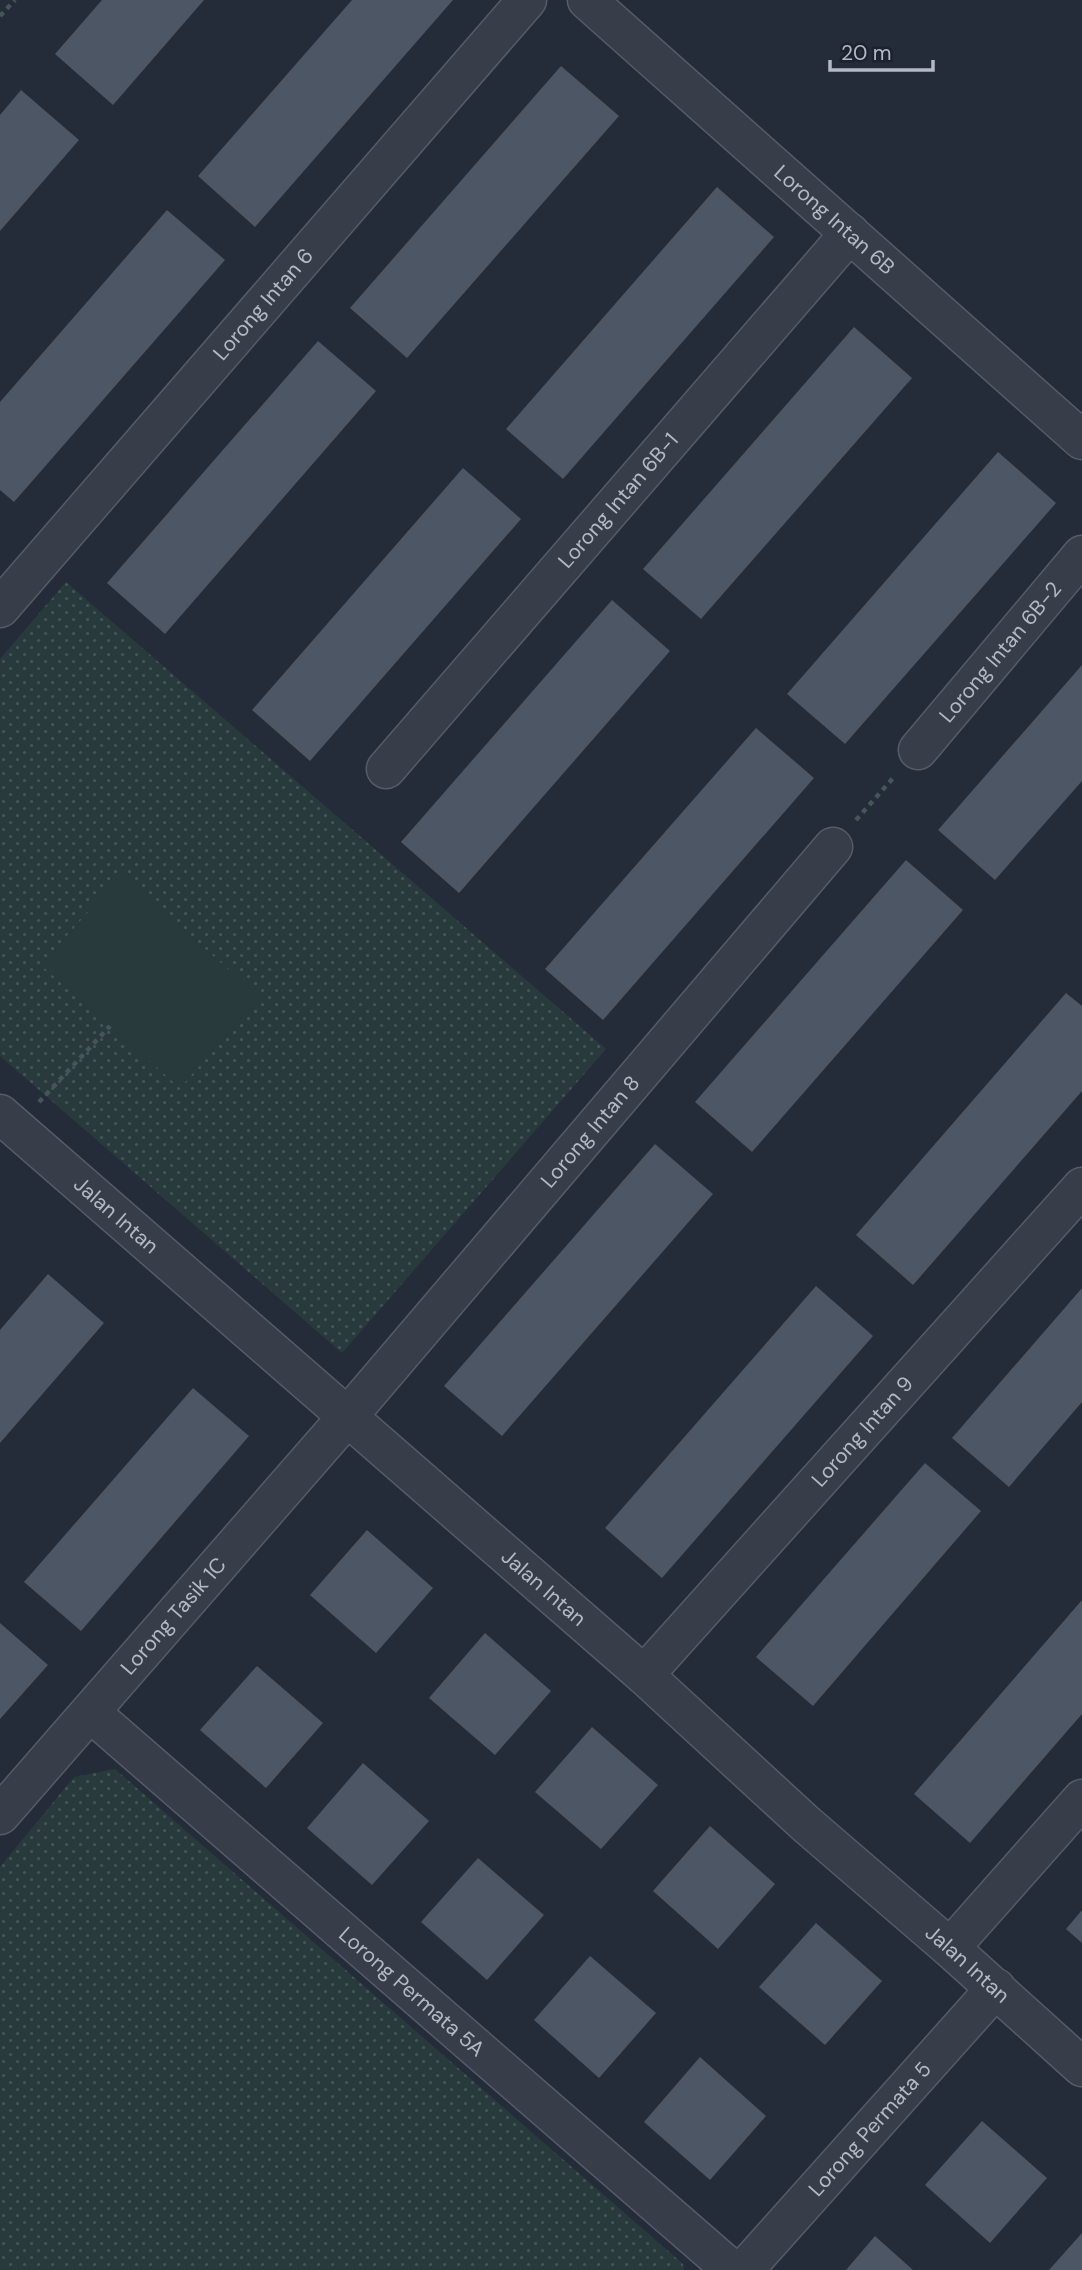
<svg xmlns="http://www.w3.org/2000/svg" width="1082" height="2270" font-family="'DM Sans',sans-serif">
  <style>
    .grass { fill: url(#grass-dots) }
    .park { fill: #293a3c }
    .building { fill: #4d5664 }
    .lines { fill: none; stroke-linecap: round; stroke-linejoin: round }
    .minor-casing { stroke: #565c67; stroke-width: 41 }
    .path { stroke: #465559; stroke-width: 4.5; stroke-dasharray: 5 5; stroke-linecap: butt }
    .minor { stroke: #383e49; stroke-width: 38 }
    .labels { text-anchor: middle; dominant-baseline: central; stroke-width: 6; stroke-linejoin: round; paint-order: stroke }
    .street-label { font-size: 21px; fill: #b3b9c5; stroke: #1d232e }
  </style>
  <defs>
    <pattern id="grass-dots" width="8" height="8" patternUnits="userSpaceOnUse" patternTransform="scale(1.75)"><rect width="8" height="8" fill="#293a3c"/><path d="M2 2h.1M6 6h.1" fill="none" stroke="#465457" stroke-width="1.8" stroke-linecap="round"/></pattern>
  </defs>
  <rect width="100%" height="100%" fill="#252c39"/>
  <path class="grass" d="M 66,582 L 606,1049 L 342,1353 L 0,1056 L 0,659 Z
    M 115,1769 L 683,2264 L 684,2270 L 0,2270 L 0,1867 L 74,1777 Z"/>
  <path class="park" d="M 121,875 L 260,997 L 180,1088 L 41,965 Z"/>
  <path class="building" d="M 102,0 L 204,0 L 113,105 L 55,54 Z
    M 352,0 L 453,0 L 255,227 L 198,176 Z
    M 561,66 L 619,116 L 407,358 L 350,308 Z
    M 21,90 L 79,140 L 0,231 L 0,115 Z
    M 717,187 L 774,237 L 563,479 L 506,429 Z
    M 167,210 L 225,260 L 14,502 L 0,490 L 0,402 Z
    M 854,327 L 912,378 L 701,619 L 643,569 Z
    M 318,341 L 376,391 L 165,634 L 107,583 Z
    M 998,452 L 1056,503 L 845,744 L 787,694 Z
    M 463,468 L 521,519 L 310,761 L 252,710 Z
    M 612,600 L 670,651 L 459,893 L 401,842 Z
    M 1082,665 L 1082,781 L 995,880 L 938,830 Z
    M 756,728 L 814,778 L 603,1020 L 545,969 Z
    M 906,860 L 963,910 L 752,1152 L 695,1102 Z
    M 1066,993 L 1082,1006 L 1082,1091 L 913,1285 L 856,1235 Z
    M 655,1144 L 713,1194 L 502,1436 L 444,1386 Z
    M 48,1274 L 104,1323 L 0,1443 L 0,1330 Z
    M 816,1286 L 873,1336 L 662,1578 L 605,1528 Z
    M 1082,1288 L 1082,1402 L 1009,1487 L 952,1438 Z
    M 193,1388 L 249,1436 L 81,1631 L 24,1582 Z
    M 925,1463 L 981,1511 L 813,1706 L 756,1657 Z
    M 367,1530 L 433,1588 L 376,1653 L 310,1595 Z
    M 1082,1600 L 1082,1714 L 970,1843 L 914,1794 Z
    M 0,1623 L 48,1665 L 0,1719 Z
    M 485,1633 L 551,1691 L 495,1755 L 429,1698 Z
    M 257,1666 L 323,1723 L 266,1788 L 200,1730 Z
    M 592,1727 L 658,1785 L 601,1849 L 535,1792 Z
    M 363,1763 L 429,1821 L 372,1885 L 307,1828 Z
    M 710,1826 L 775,1884 L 718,1949 L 653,1891 Z
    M 478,1858 L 544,1915 L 487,1980 L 421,1922 Z
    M 1082,1910 L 1082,1943 L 1066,1929 Z
    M 816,1923 L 882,1981 L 825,2045 L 759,1987 Z
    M 590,1956 L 656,2013 L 599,2078 L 534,2020 Z
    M 700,2057 L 766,2116 L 710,2180 L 644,2122 Z
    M 982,2121 L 1047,2178 L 990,2243 L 925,2185 Z
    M 1082,2233 L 1082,2270 L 1049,2270 Z
    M 875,2236 L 913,2270 L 846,2270 Z"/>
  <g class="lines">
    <g class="minor-casing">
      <g id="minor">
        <path id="s1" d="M 587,0 L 1082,440"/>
        <path id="s2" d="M 0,608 L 527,0"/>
        <path id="s3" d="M 918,750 L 1082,555"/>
        <path id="s4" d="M 386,769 L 850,233"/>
        <path id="s5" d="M 0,1114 L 644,1675 L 806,1824 L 950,1948 L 1082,2067"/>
        <path id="s6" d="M 644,1675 L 1082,1187"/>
        <path id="s7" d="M 91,1713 L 732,2270"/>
        <path id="s8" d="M 0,1815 L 348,1416 L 833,847"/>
        <path d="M 950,1948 L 1082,1799"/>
        <path id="s9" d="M 744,2270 L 996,1988"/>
      </g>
    </g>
    <path class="path" d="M 0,16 L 15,0
      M 856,820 L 894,777
      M 39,1102 L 110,1026"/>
    <use href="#minor" class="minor"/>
  </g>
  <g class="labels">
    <g class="street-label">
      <text stroke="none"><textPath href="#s1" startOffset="331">Lorong Intan 6B</textPath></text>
      <text stroke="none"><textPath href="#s2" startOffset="402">Lorong Intan 6</textPath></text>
      <text stroke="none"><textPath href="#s4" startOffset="355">Lorong Intan 6B-1</textPath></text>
      <text stroke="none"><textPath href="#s3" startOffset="128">Lorong Intan 6B-2</textPath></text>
      <text stroke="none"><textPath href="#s8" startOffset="903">Lorong Intan 8</textPath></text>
      <text stroke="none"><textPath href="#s5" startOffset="154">Jalan Intan</textPath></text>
      <text stroke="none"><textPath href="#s6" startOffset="327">Lorong Intan 9</textPath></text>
      <text stroke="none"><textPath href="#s5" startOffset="721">Jalan Intan</textPath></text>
      <text stroke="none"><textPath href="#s8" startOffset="264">Lorong Tasik 1C</textPath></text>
      <text stroke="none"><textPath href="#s5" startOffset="1288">Jalan Intan</textPath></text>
      <text stroke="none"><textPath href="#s7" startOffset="425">Lorong Permata 5A</textPath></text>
      <text stroke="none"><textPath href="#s9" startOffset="189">Lorong Permata 5</textPath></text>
    </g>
  </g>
  <path d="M830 60v10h103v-10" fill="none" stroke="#b3b9c5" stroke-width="3.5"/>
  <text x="841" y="60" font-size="21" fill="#b3b9c5" stroke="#1d232e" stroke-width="5" paint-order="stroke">20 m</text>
</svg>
